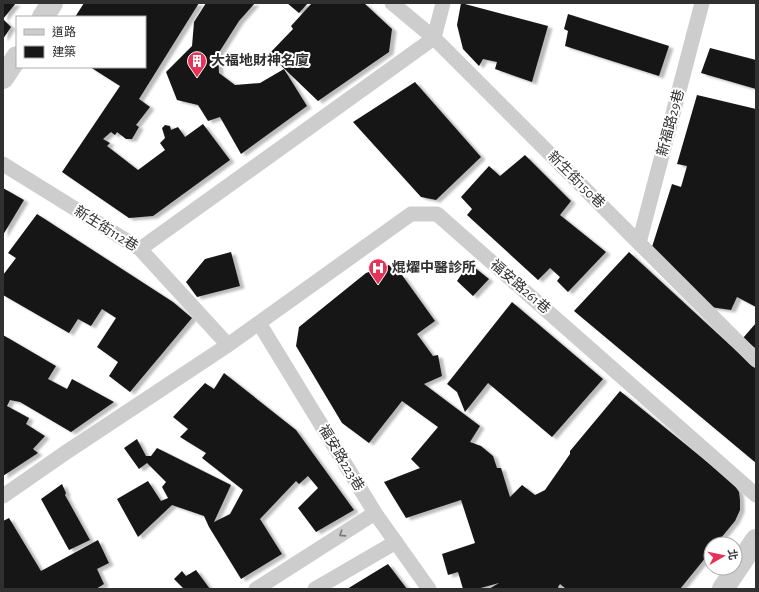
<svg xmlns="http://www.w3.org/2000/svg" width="759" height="592" font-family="'Alegreya Sans','Noto Sans TC',sans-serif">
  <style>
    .building { fill: #171717; filter: url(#shadow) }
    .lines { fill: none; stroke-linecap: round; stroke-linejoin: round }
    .service { stroke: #cdcdcd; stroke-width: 15 }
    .minor { stroke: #cdcdcd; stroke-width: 22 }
    .oneway { stroke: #777 }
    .labels { text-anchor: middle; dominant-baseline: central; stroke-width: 4; stroke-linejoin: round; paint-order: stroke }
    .poi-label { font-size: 14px; font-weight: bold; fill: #303030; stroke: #fff; text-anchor: start }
    .street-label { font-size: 14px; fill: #303030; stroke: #fff }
  </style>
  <defs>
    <filter id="shadow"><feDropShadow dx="4.5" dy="2.5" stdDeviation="1" flood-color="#0004"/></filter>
  </defs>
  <rect width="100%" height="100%" fill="#fff"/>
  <path class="building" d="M 3,3 L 16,3 L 3,19 L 11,27 L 3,39 Z
    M 84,3 L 199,3 L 139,99 L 150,107 L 136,125 L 139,127 L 132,139 L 126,139 L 117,132 L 115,135 L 111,132 L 103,139 L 110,143 L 107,146 L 138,170 L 165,150 L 160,143 L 165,138 L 162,128 L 165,125 L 170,126 L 171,130 L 178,127 L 185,137 L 203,124 L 230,160 L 153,216 L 129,218 L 62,172 L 120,86 L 90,67 L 145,67 L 145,17 L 75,17 Z
    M 206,3 L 255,3 L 239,21 L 218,54 L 219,73 L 235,85 L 260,83 L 284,69 L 307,106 L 241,154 L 220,117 L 208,121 L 198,105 L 177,100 L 166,72 L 192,46 L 194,22 Z
    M 287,3 L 308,3 L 299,13 Z
    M 312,3 L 364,3 L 392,29 L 389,52 L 318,101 L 269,54 L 293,29 L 291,26 Z
    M 461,3 L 548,26 L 532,82 L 495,69 L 497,62 L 483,59 L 479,66 L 463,49 L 457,25 Z
    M 568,14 L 669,46 L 659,76 L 565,46 L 568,31 L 564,29 Z
    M 710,48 L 756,60 L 756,89 L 701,73 Z
    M 415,82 L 481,157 L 436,200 L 421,197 L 353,122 Z
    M 697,95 L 756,109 L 756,307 L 737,297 L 731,310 L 710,307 L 651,250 L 672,184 L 681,187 L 687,166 L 677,164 Z
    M 525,155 L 571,201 L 560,215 L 606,252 L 568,292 L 557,281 L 560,277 L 550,268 L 538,280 L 467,215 L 472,209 L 461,197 L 489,166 L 500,176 Z
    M 3,188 L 24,200 L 3,235 Z
    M 37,214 L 173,302 L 192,318 L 130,392 L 109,376 L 118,362 L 97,347 L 116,318 L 102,309 L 91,326 L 78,319 L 69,333 L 3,295 L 3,275 L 16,258 L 8,253 Z
    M 231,252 L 240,286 L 197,297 L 186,282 L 205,259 Z
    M 629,252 L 756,369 L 756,463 L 574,311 Z
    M 469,263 L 489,279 L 473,296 L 457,281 Z
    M 389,265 L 398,275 L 402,275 L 435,321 L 417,334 L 433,356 L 438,355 L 442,376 L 424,384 L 480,426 L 470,442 L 481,446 L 493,456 L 497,468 L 501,468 L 510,497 L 522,485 L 535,495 L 545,490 L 570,454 L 570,451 L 620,391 L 733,483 L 739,492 L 740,500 L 740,510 L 735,521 L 716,544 L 711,544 L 711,551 L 680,589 L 566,589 L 560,584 L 558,587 L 559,589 L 489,589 L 499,583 L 477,589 L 463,589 L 458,572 L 448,575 L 442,554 L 475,543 L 461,500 L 406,518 L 384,482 L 420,468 L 411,459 L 438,427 L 402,401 L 369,443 L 342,423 L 296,346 L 299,327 L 366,273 Z
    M 512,302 L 603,379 L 552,437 L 488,383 L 465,412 L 457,392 L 447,384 Z
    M 756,323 L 756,349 L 743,338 Z
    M 3,335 L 56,366 L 48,379 L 67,389 L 72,379 L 114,402 L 71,432 L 20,402 L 10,400 L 7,406 L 29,418 L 26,424 L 45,436 L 33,449 L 38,453 L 3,476 Z
    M 224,373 L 296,430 L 354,510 L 316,532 L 298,508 L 318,488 L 308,476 L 299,484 L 296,481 L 260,519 L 282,554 L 241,579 L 209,527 L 204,516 L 172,505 L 138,537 L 117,499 L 148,481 L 161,501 L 168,498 L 162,487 L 166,482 L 147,463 L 139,469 L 124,448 L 137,439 L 146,456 L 151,456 L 157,448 L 231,485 L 214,522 L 230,514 L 243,490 L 202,458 L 206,453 L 180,437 L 188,429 L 173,417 L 205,383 L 214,389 Z
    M 62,484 L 66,493 L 65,495 L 90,540 L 69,550 L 41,499 Z
    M 9,518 L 41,571 L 98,540 L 109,563 L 97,569 L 104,584 L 96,589 L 3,589 L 3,521 Z
    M 388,564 L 407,589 L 347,589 Z
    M 196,570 L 210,589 L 184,589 L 174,579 L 182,571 L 186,576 Z"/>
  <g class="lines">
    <path class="service" d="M 392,3 L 434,38 L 756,360
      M 434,38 L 443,3
      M 3,164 L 140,249 L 228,345
      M 639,243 L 702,3
      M 140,249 L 434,38
      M 259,323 L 375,513 L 429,589
      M 3,496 L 65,453 L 228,345 L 411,214 L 437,214 L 756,495
      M 256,589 L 375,513
      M 315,589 L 396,542"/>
    <path class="minor" d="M 43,17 L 52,3
      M 3,78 L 17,57
      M 723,589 L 756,540"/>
  </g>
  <defs><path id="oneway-chevron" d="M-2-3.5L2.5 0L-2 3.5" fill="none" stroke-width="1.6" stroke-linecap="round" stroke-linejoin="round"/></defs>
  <use class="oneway" href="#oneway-chevron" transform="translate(342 534) rotate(147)"/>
  <defs>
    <g id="building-pin" transform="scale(1)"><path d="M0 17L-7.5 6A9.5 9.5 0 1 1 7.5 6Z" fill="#e63459" stroke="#fff"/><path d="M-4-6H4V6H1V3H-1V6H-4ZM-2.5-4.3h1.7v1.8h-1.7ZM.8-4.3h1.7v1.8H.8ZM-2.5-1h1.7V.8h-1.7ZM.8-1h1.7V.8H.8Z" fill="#fff"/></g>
    <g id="hospital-pin" transform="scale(1)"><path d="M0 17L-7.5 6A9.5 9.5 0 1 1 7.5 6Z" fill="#e63459" stroke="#fff"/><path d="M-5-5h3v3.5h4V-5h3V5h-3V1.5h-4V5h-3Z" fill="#fff"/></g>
  </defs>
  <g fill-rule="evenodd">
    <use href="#building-pin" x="197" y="61"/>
    <use href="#hospital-pin" x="378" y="268"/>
  </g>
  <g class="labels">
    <g class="poi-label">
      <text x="211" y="61">大福地財神名廈</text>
      <text x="392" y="268">焜燿中醫診所</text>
    </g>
    <g class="street-label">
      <text transform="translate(671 123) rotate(-75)">新福路29巷</text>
      <text transform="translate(576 180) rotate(45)">新生街150巷</text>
      <text transform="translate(106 229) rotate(32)">新生街112巷</text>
      <text transform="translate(520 287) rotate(41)">福安路261巷</text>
      <text transform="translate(341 458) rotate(59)">福安路223巷</text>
    </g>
  </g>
  <rect width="759" height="592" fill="none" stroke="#303030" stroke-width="8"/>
  <rect x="16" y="16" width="130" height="52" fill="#ffffff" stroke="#acacac"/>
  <rect x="24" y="29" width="20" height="6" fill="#cdcdcd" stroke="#acacac"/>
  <text x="52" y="36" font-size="12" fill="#303030">道路</text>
  <rect x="24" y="46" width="20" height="12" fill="#171717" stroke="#acacac"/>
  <text x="52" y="56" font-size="12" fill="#303030">建築</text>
  <g transform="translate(723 556) rotate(81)"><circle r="19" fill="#ffffff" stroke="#acacac"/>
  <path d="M0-3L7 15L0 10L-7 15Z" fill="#e63459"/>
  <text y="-6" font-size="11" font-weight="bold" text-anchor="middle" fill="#303030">北</text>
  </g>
</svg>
